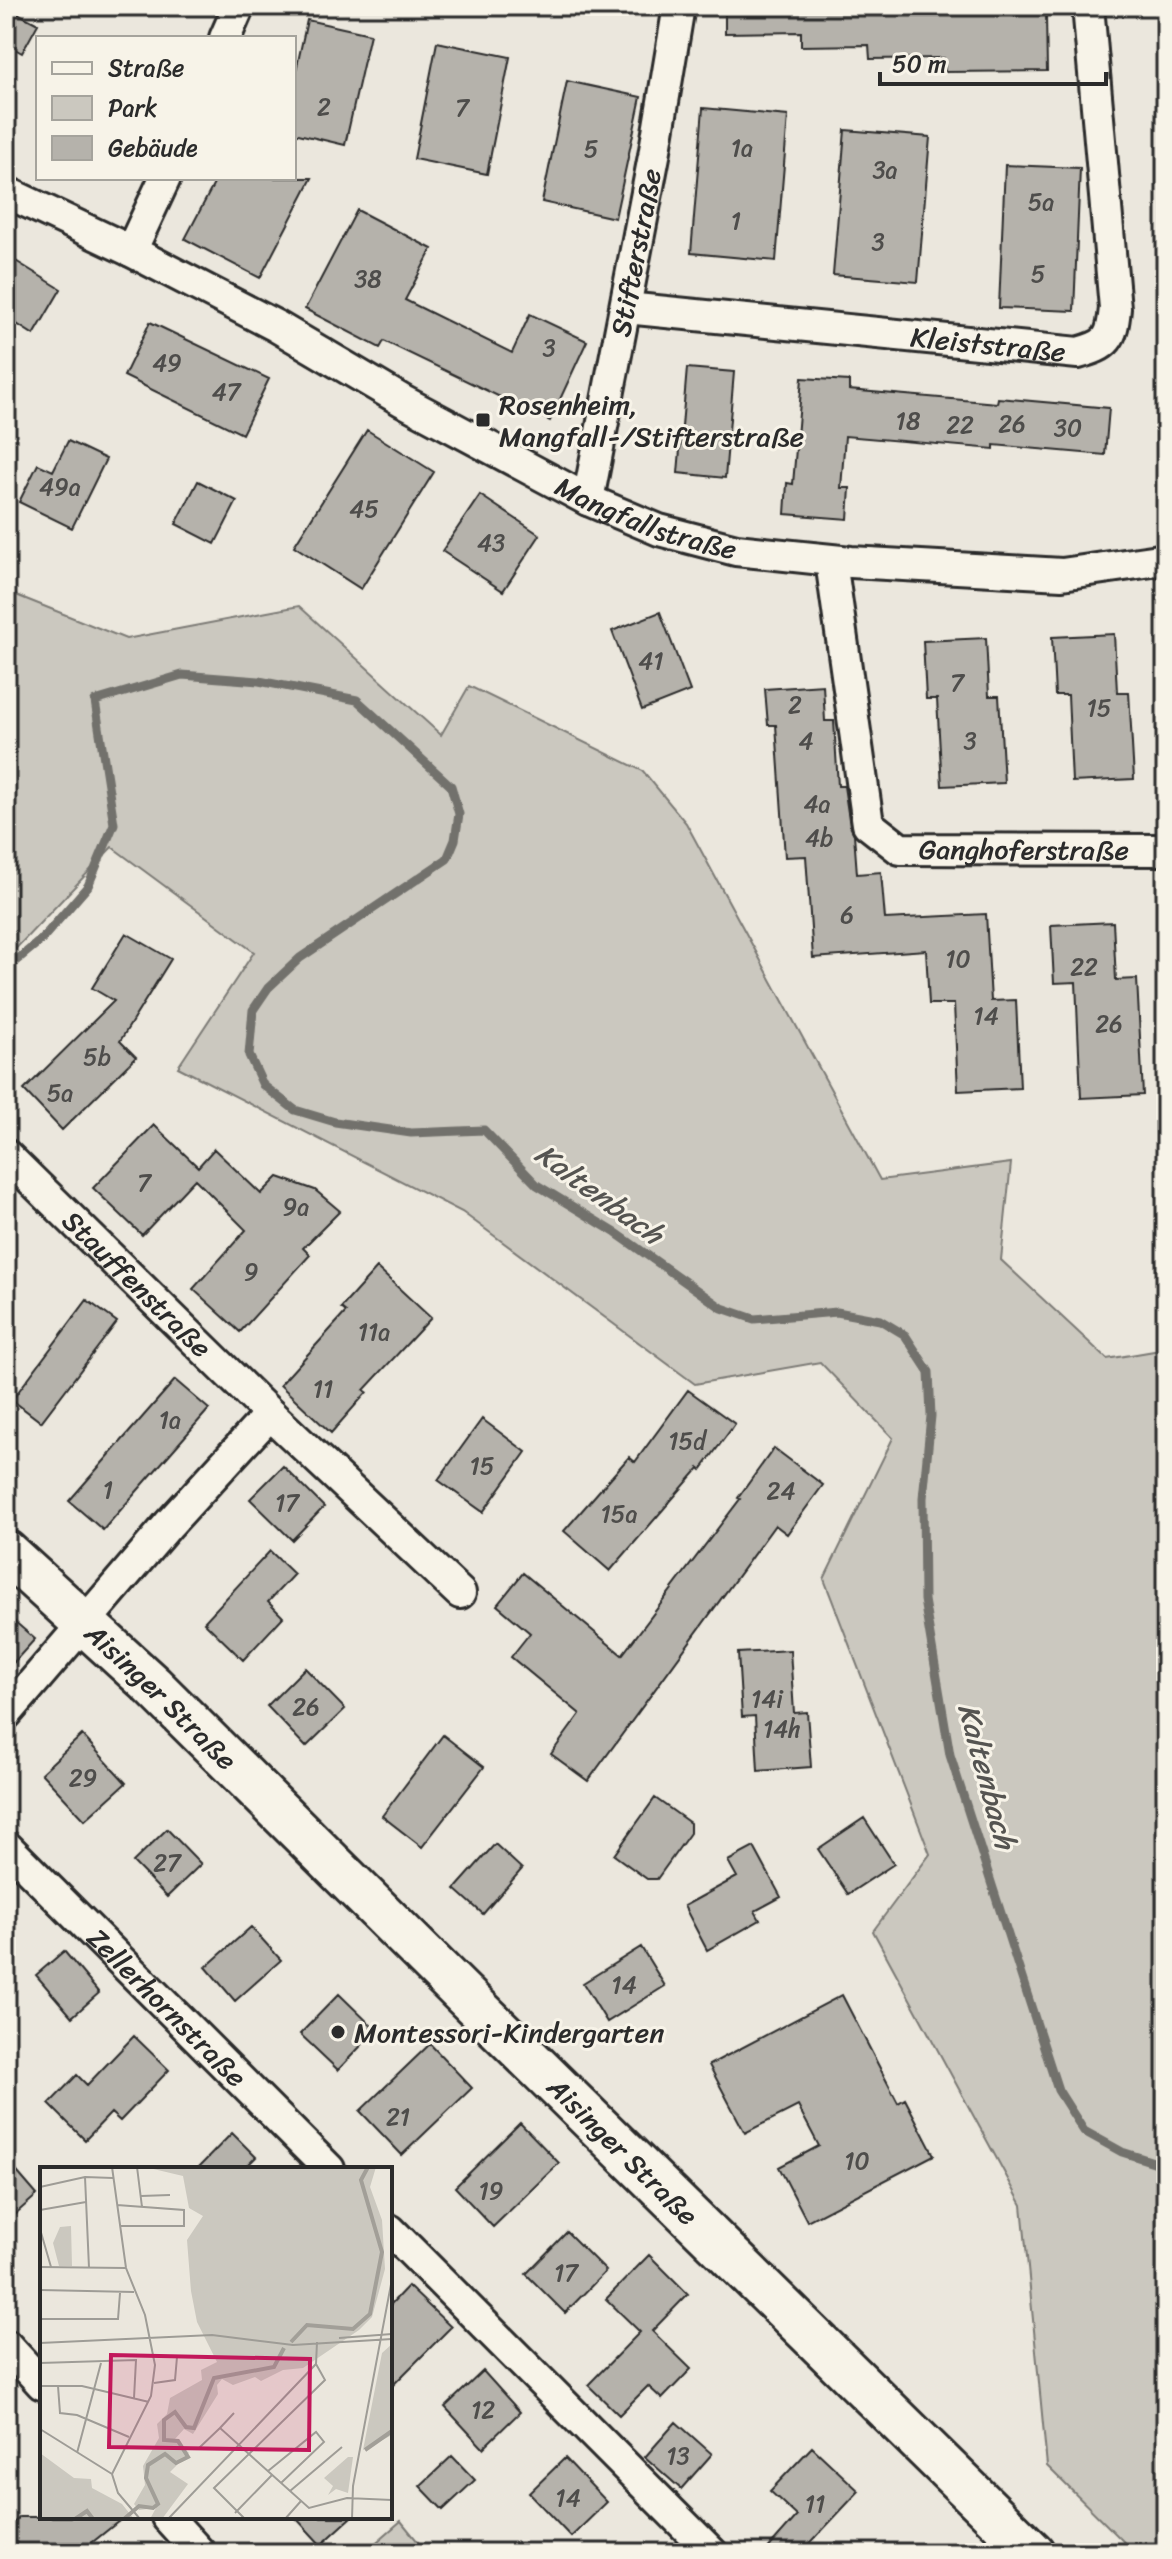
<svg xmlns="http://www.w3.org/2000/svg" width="1172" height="2559" font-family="Sriracha,sans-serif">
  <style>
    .green { fill: #cbc8bf; stroke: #7b7a75; stroke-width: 2 }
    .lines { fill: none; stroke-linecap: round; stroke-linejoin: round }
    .stream { stroke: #72716c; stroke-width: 9 }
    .building { fill: #b5b2ab; stroke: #2b2b2b; stroke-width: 2 }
    .minor-casing { stroke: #2b2b2b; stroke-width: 36 }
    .secondary-casing { stroke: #2b2b2b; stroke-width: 48 }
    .minor { stroke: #f7f3e8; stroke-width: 30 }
    .secondary { stroke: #f7f3e8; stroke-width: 42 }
    .poi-dot { fill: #2b2b2b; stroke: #f7f3e8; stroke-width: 3 }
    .labels { text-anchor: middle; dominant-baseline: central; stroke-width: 6; stroke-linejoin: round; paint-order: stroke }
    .number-label { font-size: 24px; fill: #4e4d4b }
    .street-label { font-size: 28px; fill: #2b2b2b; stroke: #f7f3e8 }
    .poi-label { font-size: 28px; fill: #2b2b2b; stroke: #f7f3e8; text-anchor: start }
    .water-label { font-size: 30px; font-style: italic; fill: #555451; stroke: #f7f3e8 }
    .inset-river { fill: none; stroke: #a29f98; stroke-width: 4 }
    .inset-road { fill: none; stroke: #9e9c96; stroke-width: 2 }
    .view { fill: #c2185b; fill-opacity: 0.15; stroke: #c2185b; stroke-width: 4 }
    .inset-edge { fill: none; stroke: #2b2b2b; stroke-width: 4 }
  </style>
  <rect width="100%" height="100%" fill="#ebe7dd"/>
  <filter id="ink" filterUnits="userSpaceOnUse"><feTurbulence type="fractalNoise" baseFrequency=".0125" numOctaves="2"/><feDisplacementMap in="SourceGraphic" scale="16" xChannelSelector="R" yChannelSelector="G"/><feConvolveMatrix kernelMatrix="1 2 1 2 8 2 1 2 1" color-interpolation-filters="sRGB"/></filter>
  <g filter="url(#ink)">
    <path class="green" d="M 6,591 L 126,639 L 299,606 L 441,735 L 469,686 L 643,771 L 686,823 L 880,1180 L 1011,1163 L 1001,1260 L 1107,1359 L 1166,1349 L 1166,2553 L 1135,2553 L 1047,2466 L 1022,2205 L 873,1931 L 930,1854 L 824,1579 L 893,1438 L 820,1362 L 695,1384 L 462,1212 L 178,1067 L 254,952 L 112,847 L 6,959 Z
      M 401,2521 L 427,2553 L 364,2553 Z"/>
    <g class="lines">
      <path class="stream" d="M 6,969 L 41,940 L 88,886 L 114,824 L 95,701 L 182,675 L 259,681 L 357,700 L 451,786 L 459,814 L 455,840 L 447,859 L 300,958 L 268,988 L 253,1010 L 249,1055 L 263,1085 L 295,1110 L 335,1122 L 411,1133 L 484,1130 L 537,1185 L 616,1233 L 722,1308 L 754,1319 L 837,1312 L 880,1320 L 905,1335 L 929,1372 L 931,1416 L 923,1498 L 924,1600 L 950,1755 L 1058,2090 L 1084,2131 L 1122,2152 L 1166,2166"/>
    </g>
    <path class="building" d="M 725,6 L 944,6 L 944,14 L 1046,15 L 1047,71 L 945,72 L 944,58 L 870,59 L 869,45 L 801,46 L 801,32 L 725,33 Z
      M 6,7 L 38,24 L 22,53 L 6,44 Z
      M 307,20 L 370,34 L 345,145 L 294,133 L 294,80 Z
      M 437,42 L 510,57 L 487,174 L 414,159 Z
      M 567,81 L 641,97 L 615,218 L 542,202 Z
      M 703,108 L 788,116 L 776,261 L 691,253 Z
      M 845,130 L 930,137 L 918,282 L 833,275 Z
      M 1005,165 L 1080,168 L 1074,311 L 999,308 Z
      M 217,178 L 312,178 L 260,278 L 185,239 Z
      M 357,210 L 432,249 L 405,300 L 512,353 L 530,314 L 587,341 L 550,421 L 384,341 L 380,348 L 305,309 Z
      M 6,255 L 61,289 L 34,335 L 6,317 Z
      M 150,322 L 269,379 L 242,434 L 124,376 Z
      M 687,368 L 734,372 L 725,478 L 678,473 Z
      M 802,378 L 849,381 L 849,390 L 997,403 L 998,398 L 1109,408 L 1105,455 L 994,445 L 994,449 L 845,436 L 841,488 L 850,488 L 848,519 L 785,514 L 787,483 L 793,484 Z
      M 367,430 L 434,472 L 361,589 L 294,546 Z
      M 68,441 L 106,459 L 72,528 L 19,502 L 38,464 L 53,471 Z
      M 198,481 L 237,501 L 215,544 L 176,524 Z
      M 480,495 L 540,535 L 503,591 L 442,551 Z
      M 660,612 L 690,691 L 642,710 L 612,631 Z
      M 1114,634 L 1117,692 L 1129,692 L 1134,779 L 1072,782 L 1068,695 L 1055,695 L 1052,637 Z
      M 986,638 L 989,696 L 999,696 L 1004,783 L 942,786 L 937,699 L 926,699 L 923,641 Z
      M 823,685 L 825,721 L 834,721 L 838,786 L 844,786 L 850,826 L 854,834 L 857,874 L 881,872 L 885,919 L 986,914 L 991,1001 L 1016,1000 L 1020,1088 L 958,1091 L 954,1004 L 929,1004 L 926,950 L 813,958 L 806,856 L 785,857 L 776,725 L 768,725 L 765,689 Z
      M 1113,922 L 1116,980 L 1137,979 L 1143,1095 L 1081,1098 L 1076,982 L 1054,983 L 1051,925 Z
      M 126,933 L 171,959 L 120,1041 L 136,1057 L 62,1130 L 24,1090 L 114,1001 L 92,988 Z
      M 154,1125 L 198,1167 L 214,1149 L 261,1194 L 278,1177 L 315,1190 L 340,1211 L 303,1248 L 310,1255 L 240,1332 L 193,1289 L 246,1230 L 195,1179 L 142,1235 L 93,1188 Z
      M 377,1268 L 431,1318 L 364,1390 L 367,1392 L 331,1433 L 280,1385 L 346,1312 L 341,1308 Z
      M 87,1300 L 117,1322 L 41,1422 L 12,1400 Z
      M 175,1380 L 209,1409 L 103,1530 L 69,1501 Z
      M 688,1390 L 735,1424 L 701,1470 L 699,1468 L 610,1571 L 564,1531 L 629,1457 L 635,1462 Z
      M 482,1419 L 526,1452 L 483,1512 L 438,1480 Z
      M 774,1448 L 823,1485 L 787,1534 L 775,1525 L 588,1781 L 551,1754 L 580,1714 L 511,1657 L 530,1633 L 497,1605 L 523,1573 L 622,1655 L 740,1499 L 738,1498 Z
      M 283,1466 L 324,1507 L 292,1540 L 250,1499 Z
      M 270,1551 L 294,1574 L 268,1602 L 283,1617 L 243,1660 L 204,1622 Z
      M 6,1614 L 35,1639 L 6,1671 Z
      M 790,1650 L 794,1713 L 807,1712 L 811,1767 L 758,1771 L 755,1716 L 742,1717 L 738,1653 Z
      M 305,1668 L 345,1709 L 306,1747 L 267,1706 Z
      M 82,1735 L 126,1783 L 85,1820 L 41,1773 Z
      M 443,1735 L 484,1767 L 422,1847 L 382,1816 Z
      M 655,1798 L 690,1823 L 690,1833 L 657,1879 L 647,1879 L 614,1855 Z
      M 864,1818 L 894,1864 L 848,1894 L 818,1849 Z
      M 167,1829 L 201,1864 L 167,1897 L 133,1862 Z
      M 495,1844 L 522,1869 L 483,1914 L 455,1889 Z
      M 754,1847 L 781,1897 L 755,1911 L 760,1920 L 707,1950 L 684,1906 L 737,1877 L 728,1861 Z
      M 251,1927 L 281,1960 L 235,2001 L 206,1967 Z
      M 641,1947 L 665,1986 L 607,2022 L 583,1983 Z
      M 64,1951 L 99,1993 L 72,2017 L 36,1975 Z
      M 339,1994 L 376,2030 L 338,2070 L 300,2034 Z
      M 842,1995 L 898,2103 L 905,2099 L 934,2155 L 807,2221 L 779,2167 L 819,2146 L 798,2106 L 745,2133 L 709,2065 Z
      M 134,2036 L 169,2070 L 120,2121 L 111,2113 L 85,2140 L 49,2104 L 77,2075 L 87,2085 Z
      M 430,2044 L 472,2088 L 402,2155 L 360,2111 Z
      M 520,2123 L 559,2163 L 493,2227 L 455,2187 Z
      M 232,2133 L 256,2157 L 244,2169 L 197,2169 Z
      M 6,2159 L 37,2195 L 6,2222 Z
      M 567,2232 L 606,2271 L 565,2313 L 526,2274 Z
      M 649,2255 L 688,2294 L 652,2331 L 691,2369 L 662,2399 L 648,2386 L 619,2415 L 588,2385 L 640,2332 L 606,2299 Z
      M 408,2286 L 451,2327 L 390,2388 L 390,2305 Z
      M 483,2371 L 520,2412 L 483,2448 L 445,2407 Z
      M 676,2422 L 712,2454 L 681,2489 L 645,2457 Z
      M 812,2447 L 859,2491 L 801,2553 L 764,2553 L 797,2516 L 770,2491 Z
      M 452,2456 L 475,2480 L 443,2510 L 420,2486 Z
      M 565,2458 L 607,2502 L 571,2537 L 529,2493 Z
      M 20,2517 L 124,2517 L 79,2553 L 6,2553 L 6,2530 Z
      M 295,2517 L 352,2517 L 321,2545 Z"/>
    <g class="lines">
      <g class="minor-casing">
        <g id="minor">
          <path d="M 225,38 L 239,6"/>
          <path id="s1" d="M 6,192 L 131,251 L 276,326 L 403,401 L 588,500 L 659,530 L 736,550 L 851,562 L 1062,574 L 1166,559"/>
          <path d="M 131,251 L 165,178"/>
          <path id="s2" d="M 626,308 L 1078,353 C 1108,345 1112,339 1115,308 L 1088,6"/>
          <path id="s3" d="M 588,500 L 654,156 L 679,6"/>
          <path id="s4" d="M 831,561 L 868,824 L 900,849 L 1166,850"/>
          <path id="s5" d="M 6,1155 L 270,1414"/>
          <path d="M 6,1714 L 169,1524 L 270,1414 L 460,1593"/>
          <path id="s6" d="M 6,1846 L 329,2169"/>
          <path d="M 390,2230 L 712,2553"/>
          <path d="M 6,2345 L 42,2384"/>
          <path d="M 167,2517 L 200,2553"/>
        </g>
      </g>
      <g class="secondary-casing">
        <g id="secondary">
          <path id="s7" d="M 6,1552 L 153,1686 L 459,1990 L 1033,2553"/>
        </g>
      </g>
      <use href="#minor" class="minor"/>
      <use href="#secondary" class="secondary"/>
    </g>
  </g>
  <g class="poi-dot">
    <rect x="475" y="412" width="16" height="16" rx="4"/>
    <circle cx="338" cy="2032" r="8"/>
  </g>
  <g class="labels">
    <g class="number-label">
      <text x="324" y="107">2</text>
      <text x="462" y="108">7</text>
      <text x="742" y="148">1a</text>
      <text x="591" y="149">5</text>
      <text x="885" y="170">3a</text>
      <text x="1041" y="202">5a</text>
      <text x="736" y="221">1</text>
      <text x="878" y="242">3</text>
      <text x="1038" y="274">5</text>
      <text x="368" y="279">38</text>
      <text x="549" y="348">3</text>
      <text x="167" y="363">49</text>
      <text x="226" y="392">47</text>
      <text x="908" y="421">18</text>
      <text x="1012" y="424">26</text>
      <text x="960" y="425">22</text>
      <text x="1068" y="428">30</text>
      <text x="60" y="487">49a</text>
      <text x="364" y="509">45</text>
      <text x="491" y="543">43</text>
      <text x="651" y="661">41</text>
      <text x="957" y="683">7</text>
      <text x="795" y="705">2</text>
      <text x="1099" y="708">15</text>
      <text x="806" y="741">4</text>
      <text x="970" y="741">3</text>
      <text x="817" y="804">4a</text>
      <text x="819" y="838">4b</text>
      <text x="847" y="915">6</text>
      <text x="958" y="959">10</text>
      <text x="1084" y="967">22</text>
      <text x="986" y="1016">14</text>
      <text x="1109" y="1024">26</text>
      <text x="97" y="1057">5b</text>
      <text x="60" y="1093">5a</text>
      <text x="144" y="1183">7</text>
      <text x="296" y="1207">9a</text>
      <text x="251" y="1272">9</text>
      <text x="374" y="1332">11a</text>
      <text x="323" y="1389">11</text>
      <text x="170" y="1420">1a</text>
      <text x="687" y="1441">15d</text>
      <text x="482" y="1466">15</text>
      <text x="108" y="1490">1</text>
      <text x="781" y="1491">24</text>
      <text x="287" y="1503">17</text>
      <text x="619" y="1514">15a</text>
      <text x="767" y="1699">14i</text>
      <text x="306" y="1707">26</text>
      <text x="782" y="1729">14h</text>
      <text x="83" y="1778">29</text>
      <text x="167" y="1863">27</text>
      <text x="624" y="1985">14</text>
      <text x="398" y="2117">21</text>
      <text x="857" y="2161">10</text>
      <text x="491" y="2191">19</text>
      <text x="566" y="2273">17</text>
      <text x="483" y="2410">12</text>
      <text x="678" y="2456">13</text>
      <text x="568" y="2498">14</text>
      <text x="815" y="2504">11</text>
    </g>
    <g class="street-label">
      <text stroke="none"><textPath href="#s3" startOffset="252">Stifterstraße</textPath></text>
      <text stroke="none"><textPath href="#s2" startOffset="364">Kleiststraße</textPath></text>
      <text stroke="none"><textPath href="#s1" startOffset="720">Mangfallstraße</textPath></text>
      <text stroke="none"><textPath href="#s4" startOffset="430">Ganghoferstraße</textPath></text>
      <text stroke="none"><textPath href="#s5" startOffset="184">Stauffenstraße</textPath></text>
      <text stroke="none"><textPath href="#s7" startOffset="212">Aisinger Straße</textPath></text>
      <text stroke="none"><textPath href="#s6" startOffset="228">Zellerhornstraße</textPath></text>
      <text stroke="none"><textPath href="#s7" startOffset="860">Aisinger Straße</textPath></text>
    </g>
    <g class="poi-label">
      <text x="499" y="404">Rosenheim,<tspan x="499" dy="32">Mangfall-/Stifterstraße</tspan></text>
      <text x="354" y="2032">Montessori-Kindergarten</text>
    </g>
    <g class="water-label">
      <text transform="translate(599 1194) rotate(36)">Kaltenbach</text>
      <text transform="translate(987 1776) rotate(75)">Kaltenbach</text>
    </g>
  </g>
  <g transform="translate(40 2167)">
    <rect width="352" height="352" fill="#ebe7dd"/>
    <path d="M 105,0 L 336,0 L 330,20 L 342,53 L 345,102 L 332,150 L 319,163 L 263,201 L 243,203 L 221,214 L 215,210 L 193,218 L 182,212 L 177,218 L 178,227 L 153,267 L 144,262 L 135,272 L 149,286 L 130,305 L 148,317 L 122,352 L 110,352 L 116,341 L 99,343 L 94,337 L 105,318 L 103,299 L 119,271 L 117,257 L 127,247 L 130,231 L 162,213 L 161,203 L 177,195 L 157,155 L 151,124 L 147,73 L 163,49 L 149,41 L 143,9 ZM 31,59 L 32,99 L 19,99 L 13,76 L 20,60 ZM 352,177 L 352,268 L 323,283 L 342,186 ZM 0,286 L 34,311 L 51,312 L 52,321 L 82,337 L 94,352 L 0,352 ZM 308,290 L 313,290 L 308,326 L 296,322 L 288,328 L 293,319 L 284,311 Z" fill="#cbc8bf"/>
    <path class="inset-river" d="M 251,175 L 267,158 L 313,162 L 330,147 L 342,85 L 321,13 L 328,0M 325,283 L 352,264M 35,352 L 47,344 L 53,352M 84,352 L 99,339 L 113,341 L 118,337 L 106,311 L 108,298 L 125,287 L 136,296 L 148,290 L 138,274 L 124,273 L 124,253 L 135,245 L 146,260 L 154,261 L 174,211 L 234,200 L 244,181"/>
    <path class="inset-road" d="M 72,0 L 86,101 L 105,148 L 115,198 L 111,229 L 72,307 L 78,326 L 100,352M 97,0 L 102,40M 45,10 L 49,101M 0,20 L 45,10 L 73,11M 101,29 L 130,28M 77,38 L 144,43 L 144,59 L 80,59M 0,43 L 46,35M 0,62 L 11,100M 0,100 L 86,101M 0,123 L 94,125M 0,152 L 78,152 L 80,126M 299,171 L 352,167M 0,176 L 172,168 L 253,178 L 352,172M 0,196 L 96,193 L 94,231M 114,216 L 135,213 L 137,190 L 142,190M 0,219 L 42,219 L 109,235M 18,219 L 20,246 L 37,248 L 89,270M 194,246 L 180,261 L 269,341 L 307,331 L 352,333M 0,262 L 72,307M 159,281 L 180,261M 37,286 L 61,196M 228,304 L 276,265 L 284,275 L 241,316M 250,324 L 302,280M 195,346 L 232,308M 128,352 L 276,197 L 277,175M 205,352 L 174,321 L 285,213 L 276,197M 245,352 L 261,334M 312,352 L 313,319 L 352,112"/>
    <path class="view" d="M 71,188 L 270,192 L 269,283 L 69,280 Z"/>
    <rect width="352" height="352" class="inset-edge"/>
  </g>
  <rect width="1172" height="2559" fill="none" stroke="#f7f3e8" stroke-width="32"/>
  <rect x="16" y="16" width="1140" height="2527" fill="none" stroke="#2b2b2b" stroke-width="3" filter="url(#ink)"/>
  <rect x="36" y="36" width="260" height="144" fill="#f7f3e8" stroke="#a5a39c" stroke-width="2"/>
  <rect x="52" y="62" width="40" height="12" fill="#f7f3e8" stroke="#a5a39c" stroke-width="2"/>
  <text x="108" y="76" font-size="24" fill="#2b2b2b">Straße</text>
  <rect x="52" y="96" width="40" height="24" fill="#cbc8bf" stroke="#a5a39c" stroke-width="2"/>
  <text x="108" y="116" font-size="24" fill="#2b2b2b">Park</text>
  <rect x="52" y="136" width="40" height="24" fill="#b5b2ab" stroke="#a5a39c" stroke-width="2"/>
  <text x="108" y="156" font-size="24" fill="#2b2b2b">Gebäude</text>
  <path d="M880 72v12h226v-12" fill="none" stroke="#2b2b2b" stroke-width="4"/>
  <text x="892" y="72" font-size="24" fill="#2b2b2b" stroke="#f7f3e8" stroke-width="6" paint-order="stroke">50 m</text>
</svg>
